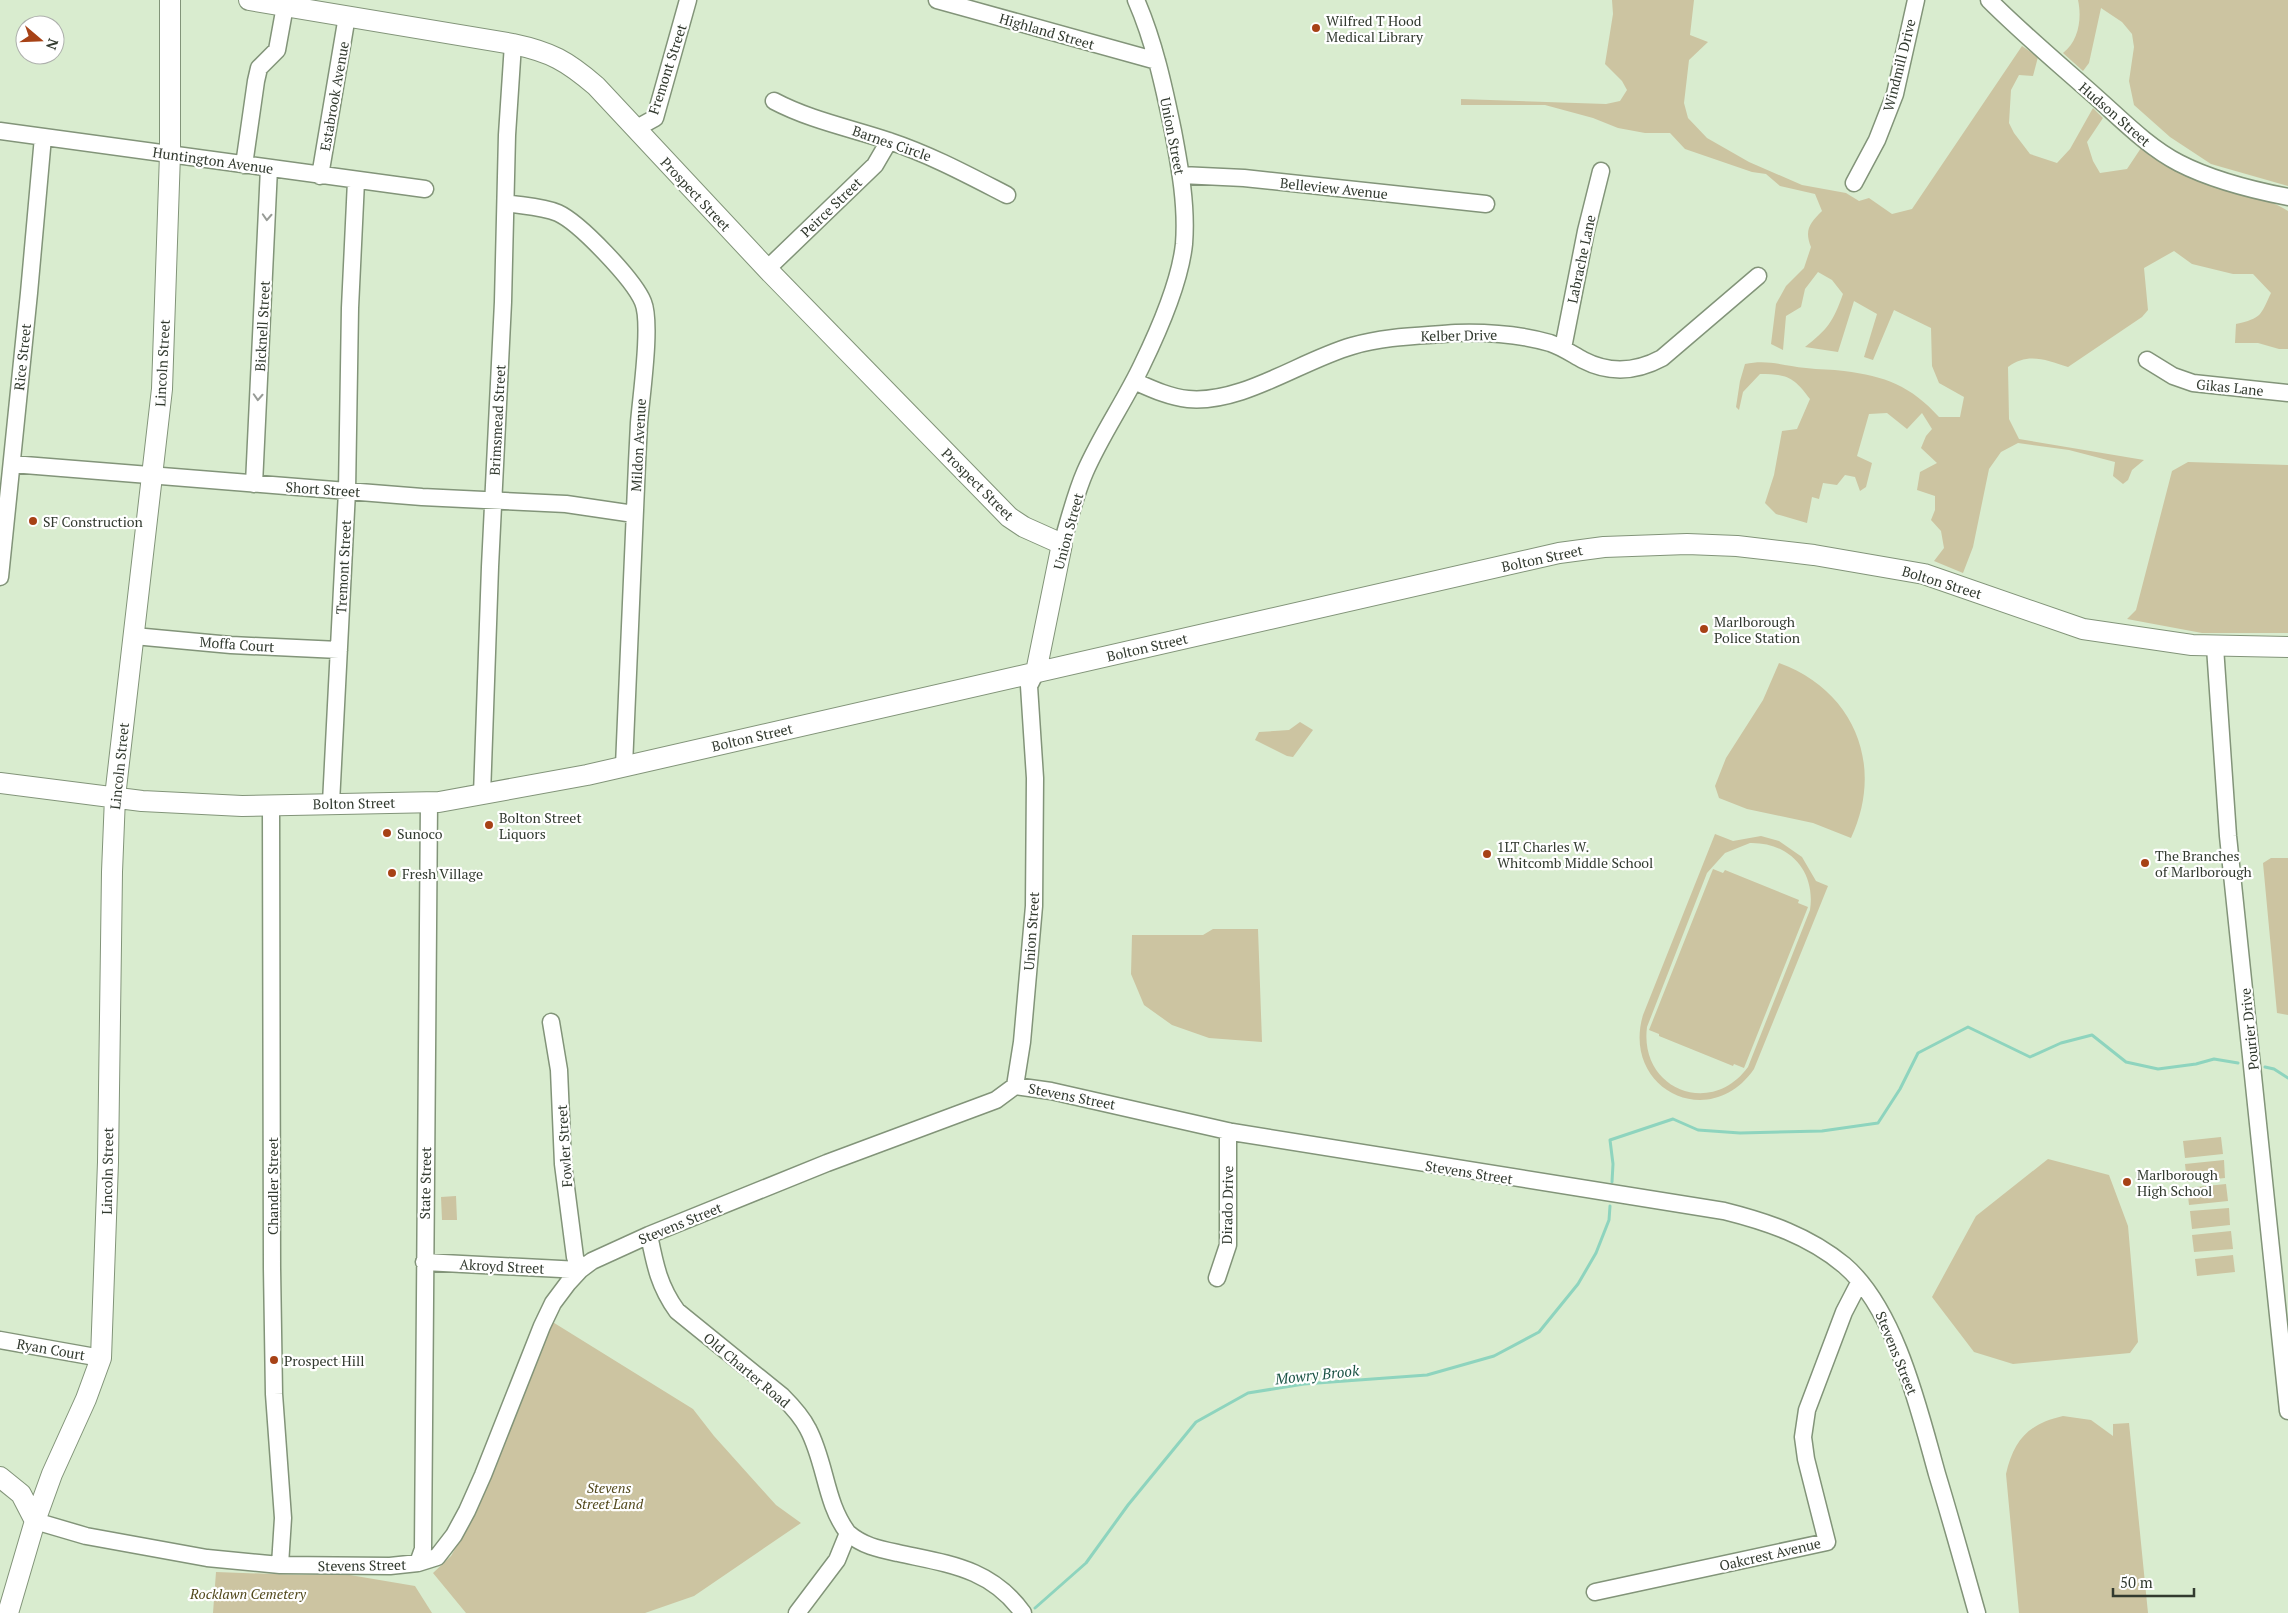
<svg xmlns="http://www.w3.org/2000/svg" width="2288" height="1613" font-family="'PT Serif',serif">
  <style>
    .green { fill: #ccc4a1; fill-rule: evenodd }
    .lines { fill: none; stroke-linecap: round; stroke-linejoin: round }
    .stream { stroke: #8ed4be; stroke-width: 3 }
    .minor-casing { stroke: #829479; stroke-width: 19 }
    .major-casing { stroke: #829479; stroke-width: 22 }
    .minor { stroke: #fff; stroke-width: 16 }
    .major { stroke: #fff; stroke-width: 20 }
    .oneway { stroke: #989c97 }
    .poi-dot { fill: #a74216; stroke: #fff; stroke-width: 2 }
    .labels { text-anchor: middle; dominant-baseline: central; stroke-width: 4.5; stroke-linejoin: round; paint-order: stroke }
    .poi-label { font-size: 14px; fill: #323a2f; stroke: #fff; text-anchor: start }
    .street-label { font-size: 14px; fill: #323a2f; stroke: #fff }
    .park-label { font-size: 14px; font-style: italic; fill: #52491c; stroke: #fff }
    .water-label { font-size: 15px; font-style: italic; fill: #1c5446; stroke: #fff }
  </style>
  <rect width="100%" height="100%" fill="#d9eccf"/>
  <path class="green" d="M 1612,0 L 1694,0 L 1690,35 L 1708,42 L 1689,60 L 1684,103 L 1688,118 L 1707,138 L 1749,162 L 1802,185 L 1846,193 L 1859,201 L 1869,198 L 1892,214 L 1912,209 L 2022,46 L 2038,57 L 2033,76 L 2019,75 L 2011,90 L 2009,123 L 2014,133 L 2030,154 L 2057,163 L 2070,149 L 2093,108 L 2103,118 L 2087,142 L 2093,161 L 2100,173 L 2127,169 L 2141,148 C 2165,164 2188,178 2215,187 C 2239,195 2267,197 2288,211 L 2288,349 L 2279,349 L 2258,343 L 2235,343 L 2236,324 C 2262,318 2260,316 2271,293 L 2253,274 L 2233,274 L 2192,264 L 2174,251 L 2144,268 L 2148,310 L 2142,317 L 2068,367 C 2046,360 2028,352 2008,367 L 2009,419 L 2019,439 L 2144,460 L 2132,470 L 2128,480 L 2123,484 L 2113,476 L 2115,462 L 2069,450 L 2018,443 L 2001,452 L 1989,469 L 1973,547 L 1963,573 L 1934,561 L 1944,548 L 1941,531 L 1931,520 L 1935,510 L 1935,496 L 1917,490 L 1920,472 L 1937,463 L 1921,448 L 1926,436 L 1932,429 L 1922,413 L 1907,429 L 1887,413 L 1869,414 L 1857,456 L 1872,463 L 1866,487 L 1860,491 L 1855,477 L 1845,475 L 1837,485 L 1823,483 L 1819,499 L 1812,497 L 1807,523 L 1776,514 L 1765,503 L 1774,475 L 1782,431 L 1797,429 L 1810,399 C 1794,377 1787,374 1760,374 L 1743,392 L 1739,410 L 1736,407 L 1740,381 L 1745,364 C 1768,359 1784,366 1806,368 C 1819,370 1832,369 1844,371 C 1885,376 1911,386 1939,417 L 1960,417 L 1964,397 L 1939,383 L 1932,366 L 1931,328 L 1894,310 L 1873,360 L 1864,357 L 1877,314 L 1854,301 L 1838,352 L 1805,347 C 1828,329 1833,322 1843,294 L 1832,280 L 1818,272 L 1805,289 L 1801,307 L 1786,316 L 1783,350 L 1771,344 L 1776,304 L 1786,286 L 1804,268 L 1811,247 C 1804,230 1810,223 1822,211 L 1815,194 L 1780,186 L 1766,174 L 1752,172 L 1685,149 L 1670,133 L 1645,133 L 1618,128 L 1593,118 L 1545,105 L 1461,105 L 1461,99 L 1606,104 L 1620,101 L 1627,90 L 1622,81 L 1605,64 L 1613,14 Z
    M 2078,0 L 2288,0 L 2288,186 L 2211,164 L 2170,137 L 2134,105 L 2129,81 L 2134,47 L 2132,34 L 2122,22 L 2101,8 L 2089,63 L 2083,71 L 2063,53 C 2079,41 2082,18 2078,0 Z
    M 2188,462 L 2288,465 L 2288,633 L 2202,633 L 2127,619 L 2136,610 L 2172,471 Z
    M 1779,663 C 1854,690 1885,765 1851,838 L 1813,823 L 1747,809 L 1719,798 L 1715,786 L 1726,758 L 1763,700 Z
    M 1300,722 L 1313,730 L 1293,757 L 1287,756 L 1255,740 L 1259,732 L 1289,730 Z
    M 1715,834 L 1733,841 L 1761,836 L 1779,841 L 1802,857 L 1816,881 L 1828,886 L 1754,1069 C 1710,1133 1621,1089 1643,1015 ZM 1750,843 C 1789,842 1816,871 1810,910 L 1748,1067 C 1711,1118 1639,1089 1647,1027 L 1707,873 L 1725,853 Z
    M 2271,858 L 2288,858 L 2288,1015 L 2277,1013 L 2263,863 Z
    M 1713,869 L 1723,873 L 1725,870 L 1799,900 L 1798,903 L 1808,907 L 1744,1068 L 1734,1064 L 1733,1066 L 1659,1036 L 1659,1034 L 1649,1030 Z
    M 1213,929 L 1258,929 L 1262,1042 L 1209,1038 L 1172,1025 L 1144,1005 L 1131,974 L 1132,935 L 1203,935 Z
    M 2221,1137 L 2223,1154 L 2185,1158 L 2183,1141 Z
    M 2048,1159 L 2109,1175 L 2128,1226 L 2138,1342 L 2130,1353 L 2013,1364 L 1974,1352 L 1932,1297 L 1976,1216 Z
    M 2224,1160 L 2225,1178 L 2187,1182 L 2185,1164 Z
    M 2226,1184 L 2228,1201 L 2189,1205 L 2187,1188 Z
    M 456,1196 L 457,1220 L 442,1220 L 441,1197 Z
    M 2229,1208 L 2230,1225 L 2192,1229 L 2190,1211 Z
    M 2231,1231 L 2233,1249 L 2194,1252 L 2192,1235 Z
    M 2233,1255 L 2235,1272 L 2197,1276 L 2195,1259 Z
    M 551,1321 L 693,1409 L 714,1436 L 776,1505 L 801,1523 L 694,1596 L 645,1613 L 466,1613 L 433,1573 L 451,1556 L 464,1533 Z
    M 2063,1416 L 2091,1420 L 2113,1436 L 2113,1424 L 2129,1423 L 2148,1613 L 2019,1613 L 2006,1474 C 2014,1440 2028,1424 2063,1416 Z
    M 216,1572 L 300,1575 L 344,1574 L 415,1586 L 432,1613 L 213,1613 Z"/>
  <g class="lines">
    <path class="stream" d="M 2265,1067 L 2274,1069 L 2288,1078
      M 1612,1182 L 1613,1164 L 1610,1140 L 1673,1119 L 1698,1130 L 1740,1133 L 1822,1131 L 1878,1123 L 1900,1089 L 1918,1053 L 1968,1027 L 2030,1057 L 2061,1043 L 2092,1035 L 2126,1062 L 2158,1069 L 2196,1064 L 2214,1059 L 2238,1063
      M 1035,1608 L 1086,1563 L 1128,1505 L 1196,1422 L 1248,1393 L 1304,1384 L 1427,1375 L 1494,1356 L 1539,1332 L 1578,1284 L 1596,1253 L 1609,1220 L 1610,1206"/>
    <g class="minor-casing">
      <path id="minor" d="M 937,0 L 1157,61
        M 1989,0 C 2023,34 2060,65 2096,97 C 2122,120 2148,147 2179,163 C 2212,180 2252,190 2288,197
        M 774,101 C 810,120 850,128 889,141 C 931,155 968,175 1007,195
        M 635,129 L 655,118 L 688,0
        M 0,131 L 425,189
        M 244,165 L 256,81 L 259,68 L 277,50 L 285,6
        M 1181,175 L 1244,178 L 1486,204
        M 320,176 L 347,16
        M 1854,183 L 1877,140 L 1895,94 L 1916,0
        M 506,203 C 523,206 542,206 558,213 C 580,223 634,280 643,302 C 652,323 641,397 639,423 C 633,537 630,651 624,766
        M 767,269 L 875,165 L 889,141
        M 1563,348 L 1586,231 L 1601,171
        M 2147,360 L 2173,376 L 2193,383 L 2288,393
        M 1134,381 C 1152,389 1169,397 1188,399 C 1242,404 1300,361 1352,346 C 1386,336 1421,336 1456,333 C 1488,332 1519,334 1550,343 C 1562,347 1572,354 1583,360 C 1610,374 1636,372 1662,358 L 1758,276
        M 12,464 L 422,497 L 566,504 L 634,514
        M 254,484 L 269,168
        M 1062,544 C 1069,520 1075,495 1085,472 C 1101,435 1125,401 1142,365 C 1159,330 1180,282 1184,244 C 1187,206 1180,168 1173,131 C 1164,87 1154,41 1136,0
        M 0,577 L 29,293 L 43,137
        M 134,636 L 231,645 L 339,650
        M 2215,647 L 2228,836 L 2288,1411
        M 482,795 L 490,567 L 503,302 L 507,135 L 513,44
        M 331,803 L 347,491 L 350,308 L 356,181
        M 271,806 L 272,1268 L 274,1394 L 283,1518 L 280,1565
        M 1015,1086 L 1022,1042 L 1034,906 L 1035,778 L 1029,686 L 1036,672
        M 649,1235 C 655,1265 659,1286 677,1311 L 782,1396 C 792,1406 802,1417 808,1429 C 826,1463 825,1503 848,1533 L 837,1560 L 797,1613
        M 424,1262 L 580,1270 L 575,1257 L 563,1164 L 559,1070 L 551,1022
        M 1217,1278 L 1228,1245 L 1228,1131
        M 0,1340 L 101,1358
        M 35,1521 L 86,1536 L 207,1558 L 280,1565 L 390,1566 L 418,1563 L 437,1557 L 454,1535 L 467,1511 L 483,1475 L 542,1326 L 553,1303 L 568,1283 L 580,1270 L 592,1261 L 649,1235 L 827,1163 L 996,1100 L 1015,1086 L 1051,1091 L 1232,1132 L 1724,1211 C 1768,1222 1809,1236 1844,1265 C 1896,1309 1919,1410 1937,1474 C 1951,1520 1964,1567 1977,1613
        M 848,1533 C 863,1546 879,1549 898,1553 C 948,1564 991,1568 1023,1613
        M 418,1563 L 423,1549 L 429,802
        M 1595,1592 L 1827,1542 L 1806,1459 L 1803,1437 L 1807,1410 L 1844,1312 L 1859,1283"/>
    </g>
    <g class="major-casing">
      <path id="major" d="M 249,0 L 513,44 C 551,52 567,61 596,86 L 768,270 L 1009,517 L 1024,527 L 1062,544 L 1036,672
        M 0,783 L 142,801 L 242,806 L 439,802 L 587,775 L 1559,553 L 1604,547 L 1687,544 L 1737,546 L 1814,555 L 1924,574 L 2083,629 L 2192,645 L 2288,647
        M 0,1477 L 21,1494 L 35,1521
        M 8,1613 L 35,1521 L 52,1474 L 86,1399 L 101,1358 L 108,1162 L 112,872 L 115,797 L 162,389 L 170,154 L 170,0"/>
    </g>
    <use href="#minor" class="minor"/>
    <use href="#major" class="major"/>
  </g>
  <defs><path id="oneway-chevron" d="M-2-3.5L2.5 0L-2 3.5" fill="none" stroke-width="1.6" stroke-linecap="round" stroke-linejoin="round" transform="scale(1.25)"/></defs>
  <g class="oneway">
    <use href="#oneway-chevron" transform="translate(267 217) rotate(93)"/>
    <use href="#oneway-chevron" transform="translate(258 397) rotate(93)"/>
  </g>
  <g class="poi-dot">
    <circle cx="1316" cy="28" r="5"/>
    <circle cx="33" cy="521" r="5"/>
    <circle cx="1704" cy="629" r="5"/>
    <circle cx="489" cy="825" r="5"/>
    <circle cx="387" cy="833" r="5"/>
    <circle cx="1487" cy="854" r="5"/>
    <circle cx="2145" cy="863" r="5"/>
    <circle cx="392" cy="873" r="5"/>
    <circle cx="2127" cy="1182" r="5"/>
    <circle cx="274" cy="1360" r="5"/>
  </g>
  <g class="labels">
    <g class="poi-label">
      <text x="1326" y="20">Wilfred T Hood<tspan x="1326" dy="16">Medical Library</tspan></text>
      <text x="43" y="521">SF Construction</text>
      <text x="1714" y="621">Marlborough<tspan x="1714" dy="16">Police Station</tspan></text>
      <text x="499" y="817">Bolton Street<tspan x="499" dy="16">Liquors</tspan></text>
      <text x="397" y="833">Sunoco</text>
      <text x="1497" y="846">1LT Charles W.<tspan x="1497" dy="16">Whitcomb Middle School</tspan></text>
      <text x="2155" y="855">The Branches<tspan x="2155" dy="16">of Marlborough</tspan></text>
      <text x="402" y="873">Fresh Village</text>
      <text x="2137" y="1174">Marlborough<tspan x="2137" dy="16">High School</tspan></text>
      <text x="284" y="1360">Prospect Hill</text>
    </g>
    <g class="street-label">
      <text transform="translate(1047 31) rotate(16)">Highland Street</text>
      <text transform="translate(1899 65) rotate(-76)">Windmill Drive</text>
      <text transform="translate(667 69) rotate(-72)">Fremont Street</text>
      <text transform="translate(334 96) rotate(-80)">Estabrook Avenue</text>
      <text transform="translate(2115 114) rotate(41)">Hudson Street</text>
      <text transform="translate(1173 136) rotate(79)">Union Street</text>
      <text transform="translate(892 143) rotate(19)">Barnes Circle</text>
      <text transform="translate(213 160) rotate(8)">Huntington Avenue</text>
      <text transform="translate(1334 188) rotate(6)">Belleview Avenue</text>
      <text transform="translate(696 194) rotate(47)">Prospect Street</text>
      <text transform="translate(831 207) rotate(-44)">Peirce Street</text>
      <text transform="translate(1581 259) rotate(-78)">Labrache Lane</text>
      <text transform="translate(262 326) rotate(-87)">Bicknell Street</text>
      <text transform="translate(1459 335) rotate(-1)">Kelber Drive</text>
      <text transform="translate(22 357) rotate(-84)">Rice Street</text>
      <text transform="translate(162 363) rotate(-87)">Lincoln Street</text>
      <text transform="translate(2230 387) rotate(6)">Gikas Lane</text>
      <text transform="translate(497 420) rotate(-87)">Brimsmead Street</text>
      <text transform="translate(638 445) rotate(-87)">Mildon Avenue</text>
      <text transform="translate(978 484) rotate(45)">Prospect Street</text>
      <text transform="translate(323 489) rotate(4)">Short Street</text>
      <text transform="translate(1068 531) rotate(-75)">Union Street</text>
      <text transform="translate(1542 558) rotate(-12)">Bolton Street</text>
      <text transform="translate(343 567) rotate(-87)">Tremont Street</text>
      <text transform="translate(1942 582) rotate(17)">Bolton Street</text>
      <text transform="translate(237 644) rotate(4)">Moffa Court</text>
      <text transform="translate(1147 647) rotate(-13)">Bolton Street</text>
      <text transform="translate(752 737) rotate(-13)">Bolton Street</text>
      <text transform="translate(119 766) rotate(-84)">Lincoln Street</text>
      <text transform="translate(354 803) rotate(-1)">Bolton Street</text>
      <text transform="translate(1031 931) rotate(-86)">Union Street</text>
      <text transform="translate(2249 1029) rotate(-96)">Pourier Drive</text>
      <text transform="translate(1072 1096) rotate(11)">Stevens Street</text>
      <text transform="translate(564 1146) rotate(-94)">Fowler Street</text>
      <text transform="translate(107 1171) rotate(-89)">Lincoln Street</text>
      <text transform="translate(1469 1172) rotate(9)">Stevens Street</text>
      <text transform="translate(425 1183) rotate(-89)">State Street</text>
      <text transform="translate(272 1186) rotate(-90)">Chandler Street</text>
      <text transform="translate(1227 1205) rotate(-89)">Dirado Drive</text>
      <text transform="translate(680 1223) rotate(-22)">Stevens Street</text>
      <text transform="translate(502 1266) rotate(3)">Akroyd Street</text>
      <text transform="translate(51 1349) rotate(10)">Ryan Court</text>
      <text transform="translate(1897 1353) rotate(68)">Stevens Street</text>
      <text transform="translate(747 1370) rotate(40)">Old Charter Road</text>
      <text transform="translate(1770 1554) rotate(-13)">Oakcrest Avenue</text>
      <text transform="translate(362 1565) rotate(-1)">Stevens Street</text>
    </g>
    <g class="park-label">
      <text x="609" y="1487">Stevens<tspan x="609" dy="16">Street Land</tspan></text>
      <text x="248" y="1593">Rocklawn Cemetery</text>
    </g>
    <g class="water-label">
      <text transform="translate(1317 1374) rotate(-6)">Mowry Brook</text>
    </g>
  </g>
  <g transform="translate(40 40) rotate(109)"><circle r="24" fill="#ffffff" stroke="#adb0ac"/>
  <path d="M0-4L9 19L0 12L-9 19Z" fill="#a74216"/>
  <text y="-8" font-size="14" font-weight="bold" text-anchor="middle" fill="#323a2f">N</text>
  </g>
  <path d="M2113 1588v8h81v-8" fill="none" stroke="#323a2f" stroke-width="2.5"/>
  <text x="2120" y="1588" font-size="15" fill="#323a2f" stroke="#ffffff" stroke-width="4" paint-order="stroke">50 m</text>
</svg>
